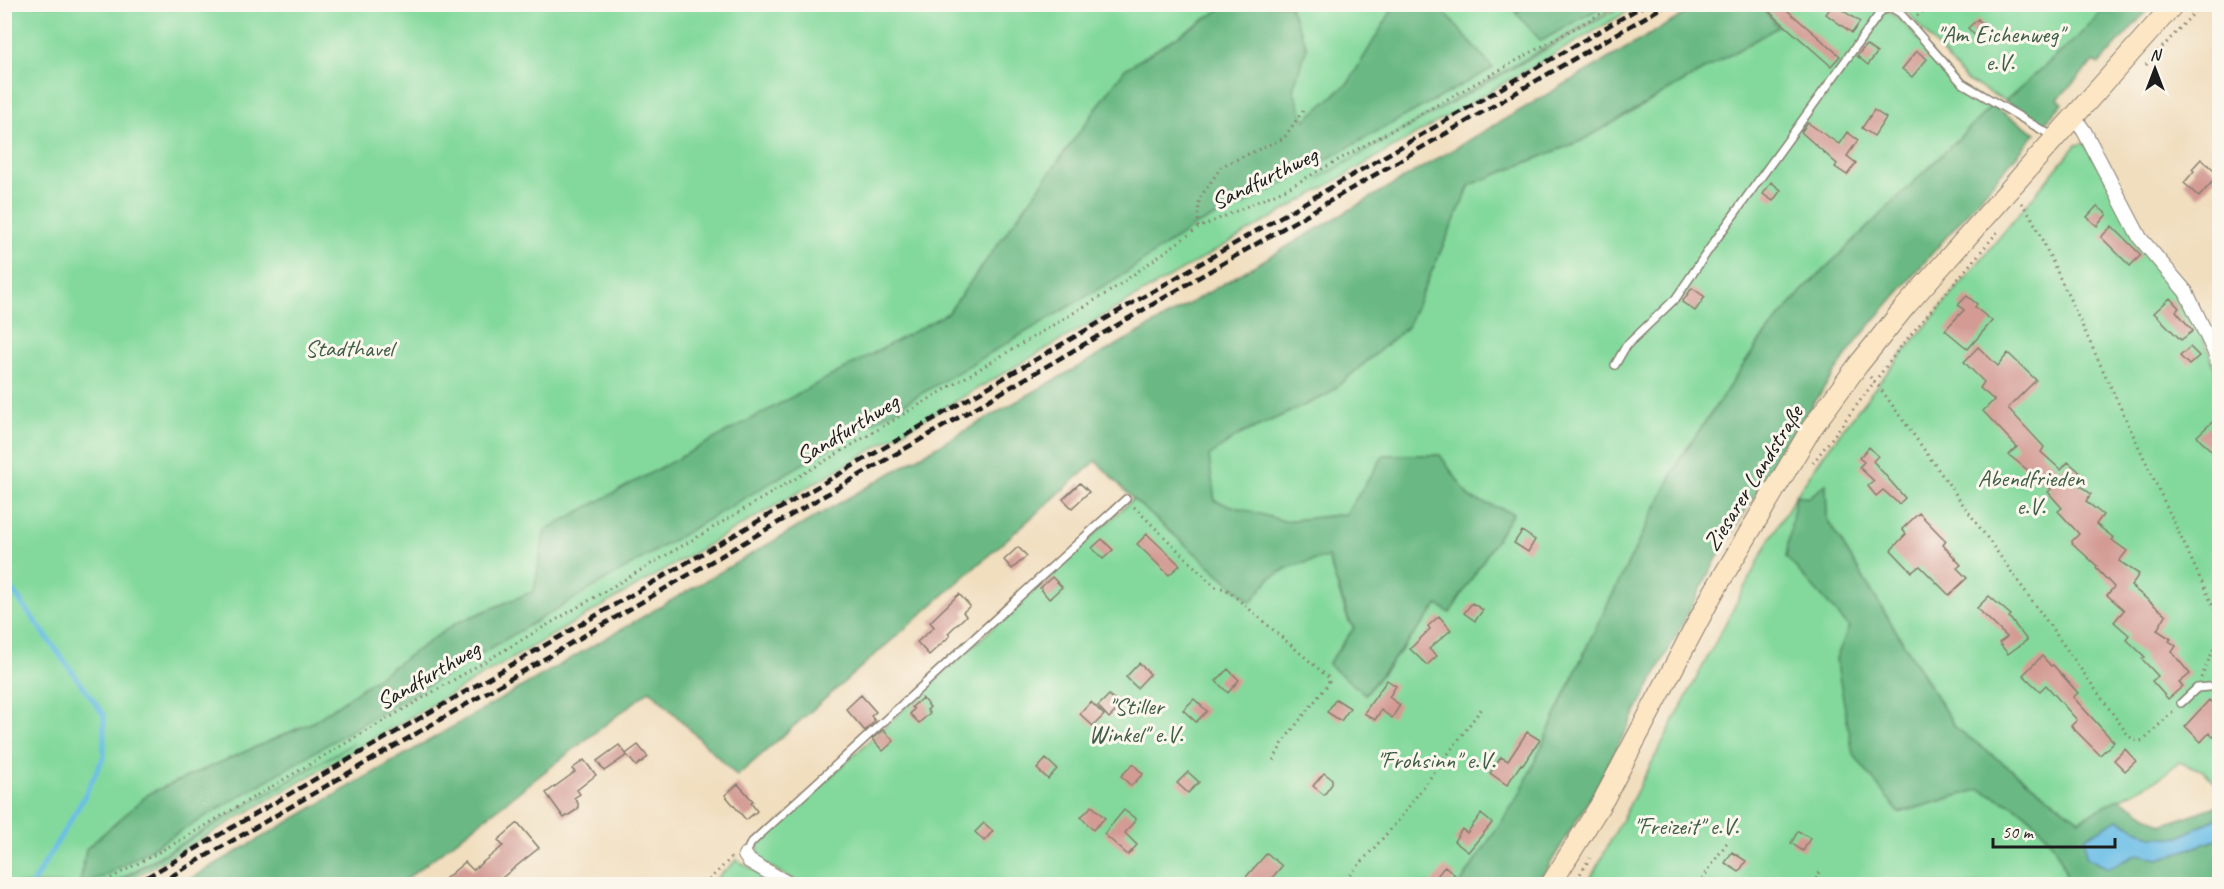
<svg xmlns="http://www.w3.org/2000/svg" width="2224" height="889" font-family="Caveat,sans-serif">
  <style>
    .green { fill: #83d99c; stroke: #507a5c; stroke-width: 1.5 }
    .forest { fill: #6ab984; stroke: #436a50; stroke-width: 1.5 }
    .water { fill: #6bbee7; stroke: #446d82; stroke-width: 1.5 }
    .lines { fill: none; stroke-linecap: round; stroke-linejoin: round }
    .stream { stroke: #6bbee7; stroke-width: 5 }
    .building { fill: #d39b94 }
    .service-casing { stroke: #867d6e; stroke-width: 10 }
    .minor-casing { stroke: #867d6e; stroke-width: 16 }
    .secondary-casing { stroke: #867d6e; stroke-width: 22 }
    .path { stroke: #867d6e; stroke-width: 3; stroke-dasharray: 1.5 4.5; stroke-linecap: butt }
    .service { stroke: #fff; stroke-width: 7 }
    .minor { stroke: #fff; stroke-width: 14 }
    .secondary { stroke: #fce6c4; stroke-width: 20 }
    .rail { stroke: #1c1c1c; stroke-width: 4.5; stroke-dasharray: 9 4.5; stroke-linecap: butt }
    .labels { text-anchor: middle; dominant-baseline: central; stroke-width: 6; stroke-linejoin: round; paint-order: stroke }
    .park-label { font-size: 24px; fill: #405e49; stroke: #fbf7ec }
    .street-label { font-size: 24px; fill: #1c1c1c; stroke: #fbf7ec }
  </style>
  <rect width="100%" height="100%" fill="#fbf7ec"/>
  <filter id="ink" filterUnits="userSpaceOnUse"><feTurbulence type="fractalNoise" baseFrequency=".0167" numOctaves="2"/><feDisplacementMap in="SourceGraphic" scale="12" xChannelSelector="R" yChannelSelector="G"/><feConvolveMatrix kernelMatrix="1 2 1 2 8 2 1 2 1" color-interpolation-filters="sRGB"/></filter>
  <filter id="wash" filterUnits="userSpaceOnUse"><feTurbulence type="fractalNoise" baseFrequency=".008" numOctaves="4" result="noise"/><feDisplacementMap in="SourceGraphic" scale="24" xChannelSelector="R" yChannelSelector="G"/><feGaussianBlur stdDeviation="1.35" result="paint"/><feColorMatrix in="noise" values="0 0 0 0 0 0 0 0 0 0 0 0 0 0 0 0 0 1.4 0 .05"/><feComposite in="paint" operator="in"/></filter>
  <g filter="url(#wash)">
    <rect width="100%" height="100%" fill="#f1debf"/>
    <path class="green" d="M 4,5 L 1619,5 L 1319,178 L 1624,5 L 1639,5 L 123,884 L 115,884 L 354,743 L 112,884 L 5,884 Z
      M 1766,5 L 1892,5 L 1888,11 L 1905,24 L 1959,85 L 1992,106 L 1801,292 L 1760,341 L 1680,459 L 1588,644 L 1520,794 L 1460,884 L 800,884 L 759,860 L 758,843 L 1133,499 L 1251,602 L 1270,578 L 1289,567 L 1328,557 L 1348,620 L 1354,628 L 1328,664 L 1366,694 L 1438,605 L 1450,613 L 1513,513 L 1469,498 L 1439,455 L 1385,455 L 1346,514 L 1284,522 L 1215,501 L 1208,456 L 1239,435 L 1327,395 L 1407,327 L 1470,185 L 1583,140 L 1777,27 L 1764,9 Z
      M 1895,5 L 2108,5 L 2077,38 L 2005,101 L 1966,80 L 1909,14 Z
      M 2084,143 C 2134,220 2194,294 2219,383 L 2219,787 L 2204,771 L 2179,762 L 2158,779 L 2079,820 L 1955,727 L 1827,519 L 1826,484 L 1808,498 L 1796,495 L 1787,557 L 1849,627 L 1836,659 L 1899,813 L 1980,789 C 1991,795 2003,800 2014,806 C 2040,821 2064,855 2068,884 L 1585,884 L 1594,872 L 1770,539 L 1796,495 L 1827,450 L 1881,380 L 2076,145 Z
      M 737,860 L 776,884 L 710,884 Z"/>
    <path class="forest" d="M 1229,4 L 1289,5 L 1307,47 L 1293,89 L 1305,120 L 1349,82 L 1395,5 L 1438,5 L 1493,68 L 1247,203 L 1194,226 L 1124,274 L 103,877 L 80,883 L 86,849 L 150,793 L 313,722 L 456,623 L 534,591 L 545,530 L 948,313 L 1125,69 Z
      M 1528,4 L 1605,4 L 1605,5 L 1541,41 L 1515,12 Z
      M 1700,5 L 1766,5 L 1764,9 L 1778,27 L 1583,140 L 1470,185 L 1407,327 L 1327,395 L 1239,435 L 1209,456 L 1215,501 L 1284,521 L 1346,514 L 1384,455 L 1440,455 L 1470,498 L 1513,513 L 1450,613 L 1438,605 L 1365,694 L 1328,664 L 1354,628 L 1349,620 L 1328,557 L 1289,567 L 1270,578 L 1251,602 L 1133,499 L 1096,461 L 737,776 L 650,690 L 400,884 L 181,884 L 943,443 L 1170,315 Z
      M 2108,5 L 2152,5 L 2099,64 L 2094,61 L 2058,99 L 2063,103 L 2043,125 L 2005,101 L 2077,38 Z
      M 1992,106 L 2036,133 L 1859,338 L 1799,424 L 1723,547 L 1593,793 L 1547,869 L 1535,884 L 1460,884 L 1520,794 L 1588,644 L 1680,459 L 1760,341 L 1801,292 Z
      M 1826,484 L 1827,519 L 1955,727 L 2079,820 L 2119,798 L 2162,825 L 2219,805 L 2219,817 L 2180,837 L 2152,837 L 2118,819 L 2108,868 L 2139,854 L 2159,859 L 2219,839 L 2219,884 L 2068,884 C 2064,855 2040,821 2014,806 C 2003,800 1991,795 1980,789 L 1899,813 L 1853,754 L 1836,659 L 1849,627 L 1786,557 L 1796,495 L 1809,498 Z"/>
    <path class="water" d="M 2219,817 L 2219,839 L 2159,859 L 2139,854 L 2108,868 L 2086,857 L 2085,838 L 2118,819 L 2152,837 L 2180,837 Z"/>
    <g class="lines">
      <path class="stream" d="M 4,579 L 104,715 L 104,756 L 82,801 L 32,884"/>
    </g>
    <g id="blocks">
      <path class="building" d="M 1760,4 L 1780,4 L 1840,56 L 1831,66 Z
        M 1833,4 L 1860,22 L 1852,33 L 1826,14 Z
        M 1978,19 L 1989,32 L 1979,40 L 1968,28 Z
        M 1866,45 L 1877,53 L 1868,65 L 1857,56 Z
        M 1917,51 L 1927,59 L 1912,77 L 1902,69 Z
        M 1874,110 L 1886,118 L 1874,136 L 1862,128 Z
        M 1808,123 L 1839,144 L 1847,132 L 1858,140 L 1847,156 L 1856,163 L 1847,175 L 1835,167 L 1837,164 L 1801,132 Z
        M 2201,159 L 2219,174 L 2199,197 L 2184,183 L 2194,171 L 2192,169 Z
        M 1771,182 L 1781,190 L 1773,201 L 1763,194 Z
        M 2097,206 L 2107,214 L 2097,226 L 2087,217 Z
        M 2112,226 L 2141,255 L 2130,266 L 2101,237 Z
        M 1692,288 L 1705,297 L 1695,311 L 1682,302 Z
        M 1967,296 L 1977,304 L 1975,307 L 1992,321 L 1968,349 L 1945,330 L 1964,310 L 1958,305 Z
        M 2170,298 L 2179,308 L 2176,311 L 2193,331 L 2181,340 L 2154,313 Z
        M 1978,347 L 1998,366 L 2008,353 L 2036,380 L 2008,408 L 2044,447 L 2041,452 L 2061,470 L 2068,462 L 2080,472 L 2073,480 L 2091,494 L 2086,501 L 2103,515 L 2096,524 L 2114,538 L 2112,540 L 2127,551 L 2119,561 L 2139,574 L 2131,586 L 2166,615 L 2157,630 L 2171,639 L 2169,641 L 2176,646 L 2172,652 L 2190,674 L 2179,683 L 2183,686 L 2168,699 L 2152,681 L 2158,676 L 2142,659 L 2145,657 L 2126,639 L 2129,635 L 2114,622 L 2124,610 L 2107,595 L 2114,587 L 2096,568 L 2097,566 L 2072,543 L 2072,541 L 2079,534 L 2058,511 L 2062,508 L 2048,492 L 2051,489 L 2009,455 L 2017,447 L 1983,411 L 1994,400 L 1980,388 L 1984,382 L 1964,362 Z
        M 2190,347 L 2199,356 L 2189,365 L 2180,356 Z
        M 2220,415 L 2220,460 L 2197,436 Z
        M 1869,447 L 1878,456 L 1873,461 L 1905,498 L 1899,504 L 1883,490 L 1876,496 L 1868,486 L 1874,481 L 1859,467 L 1864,462 L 1859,458 Z
        M 1080,483 L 1089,492 L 1072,508 L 1063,499 Z
        M 1919,513 L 1946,541 L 1943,545 L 1961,565 L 1957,568 L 1967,578 L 1949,595 L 1920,566 L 1912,572 L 1891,550 L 1906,534 L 1902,529 Z
        M 1522,531 L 1535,540 L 1528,552 L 1514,543 Z
        M 1147,534 L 1180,565 L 1169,575 L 1137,544 Z
        M 1102,539 L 1113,550 L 1103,559 L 1092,548 Z
        M 1018,547 L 1027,556 L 1012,569 L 1004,560 Z
        M 1052,577 L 1062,587 L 1049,599 L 1040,588 Z
        M 959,594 L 970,606 L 963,612 L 966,616 L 948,633 L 950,636 L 929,655 L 917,642 L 934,627 L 930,622 Z
        M 1989,596 L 2011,615 L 2009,617 L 2027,640 L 2008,654 L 1999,643 L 2007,637 L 1977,608 Z
        M 1472,603 L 1483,610 L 1475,621 L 1464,613 Z
        M 1439,616 L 1451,630 L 1429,649 L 1437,656 L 1427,665 L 1410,649 L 1430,629 L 1428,626 Z
        M 2042,656 L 2051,666 L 2053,665 L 2078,693 L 2073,697 L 2114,742 L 2100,755 L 2071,726 L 2077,720 L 2046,685 L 2040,691 L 2023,675 Z
        M 1139,663 L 1150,674 L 1137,688 L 1126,677 Z
        M 1228,669 L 1239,680 L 1228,693 L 1216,681 Z
        M 1387,680 L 1396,686 L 1389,697 L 1400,705 L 1392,718 L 1381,710 L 1375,720 L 1364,713 Z
        M 861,695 L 876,712 L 871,716 L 875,721 L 865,731 L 846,709 Z
        M 1109,695 L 1121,706 L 1109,718 L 1098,706 Z
        M 922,698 L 930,707 L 927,710 L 930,713 L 919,723 L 910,714 L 914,709 L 912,707 Z
        M 1194,699 L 1207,711 L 1196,722 L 1183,710 Z
        M 1336,699 L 1350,708 L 1341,721 L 1327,712 Z
        M 2209,700 L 2220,710 L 2220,730 L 2213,737 L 2209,733 L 2201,742 L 2185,726 Z
        M 1091,702 L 1104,715 L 1093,726 L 1080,714 Z
        M 883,730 L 894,741 L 883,751 L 872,739 Z
        M 1527,732 L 1540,740 L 1523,765 L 1521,764 L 1507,785 L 1490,773 L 1501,757 L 1508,761 Z
        M 619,745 L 627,755 L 604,771 L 597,761 Z
        M 638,745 L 648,757 L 636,766 L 626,754 Z
        M 2125,749 L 2136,761 L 2125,771 L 2114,760 Z
        M 1046,759 L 1057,769 L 1048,779 L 1037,769 Z
        M 584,760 L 596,775 L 577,790 L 580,794 L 574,798 L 578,803 L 578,809 L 564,818 L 546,793 L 575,772 L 572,769 Z
        M 1133,764 L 1143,774 L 1131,786 L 1121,776 Z
        M 1188,772 L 1199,782 L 1188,793 L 1177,783 Z
        M 1324,773 L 1332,779 L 1332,784 L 1324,795 L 1313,786 Z
        M 738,784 L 753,801 L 751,803 L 757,811 L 746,820 L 725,795 Z
        M 1092,806 L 1105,818 L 1093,830 L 1081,817 Z
        M 1124,810 L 1136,819 L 1125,833 L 1137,845 L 1128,855 L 1104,834 Z
        M 1481,814 L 1492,823 L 1468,852 L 1454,841 L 1462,829 L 1467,833 Z
        M 518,823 L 539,848 L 493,885 L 438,885 L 465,862 L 473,870 L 503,846 L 498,840 Z
        M 984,823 L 993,831 L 984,841 L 975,832 Z
        M 1798,831 L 1810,838 L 1803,851 L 1791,843 Z
        M 1732,852 L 1746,861 L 1739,872 L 1725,863 Z
        M 1267,853 L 1282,866 L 1266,885 L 1239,885 Z
        M 1445,866 L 1456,876 L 1449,885 L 1430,885 Z"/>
    </g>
  </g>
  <g filter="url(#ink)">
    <use href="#blocks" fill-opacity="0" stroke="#867d6e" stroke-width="1.5"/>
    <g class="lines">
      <g class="service-casing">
        <path id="service" d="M 1615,365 L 1626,346 L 1676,298 L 1712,245 L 1882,10 L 1892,8 L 1900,13 L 1962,83 L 2054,137
          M 2181,703 L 2197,688 L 2220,686
          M 745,855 L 751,843 L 1126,499"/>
      </g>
      <g class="minor-casing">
        <path id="minor" d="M 2074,117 L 2084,131 L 2140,238 L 2186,292 L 2216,355 L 2220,368
          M 745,855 L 749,861 L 789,884"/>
      </g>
      <g class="secondary-casing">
        <path id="secondary" d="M 1551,884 L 1604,799 L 1713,593 L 1811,429 L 1858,365 L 1904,308 L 2174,4"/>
      </g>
      <path class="path" d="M 1917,16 L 1932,4
        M 2146,65 L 2202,4
        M 2021,203 L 2031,216 L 2220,621
        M 1198,227 L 1199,199 L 1222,166 L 1284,138 L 1305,108
        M 1870,377 L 1880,388 L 2128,735 C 2133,740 2136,742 2144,740 L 2173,711
        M 1813,463 L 1903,344 L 2000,229
        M 1134,507 L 1209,581 L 1216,587 L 1226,589 L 1329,678 L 1329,683 L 1285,739 L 1273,761
        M 2201,678 L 2220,634
        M 94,884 L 104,882 L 179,841 L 704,533 L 1112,290 L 1198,228 L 1288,188 L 1618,4
        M 705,884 L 732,857
        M 1342,884 L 1398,821 L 1482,708
        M 1574,884 L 1590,858
        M 1699,884 L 1728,841
        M 1813,884 L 1820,872"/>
      <use href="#service" class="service"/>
      <use href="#minor" class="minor"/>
      <use href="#secondary" class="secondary"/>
      <path class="rail" d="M 135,884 L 1646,4
        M 158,884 L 1668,4"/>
    </g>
  </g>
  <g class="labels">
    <g class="park-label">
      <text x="2000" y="34">"Am Eichenweg"<tspan x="2000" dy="28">e.V.</tspan></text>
      <text x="349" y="348">Stadthavel</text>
      <text x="2031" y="478">Abendfrieden<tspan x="2031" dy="28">e.V.</tspan></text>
      <text x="1136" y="706">"Stiller<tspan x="1136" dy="28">Winkel" e.V.</tspan></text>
      <text x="1436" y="760">"Frohsinn" e.V.</text>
      <text x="1686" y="826">"Freizeit" e.V.</text>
    </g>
    <g class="street-label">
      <text transform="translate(1264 178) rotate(-26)">Sandfurthweg</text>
      <text transform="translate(847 429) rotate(-31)">Sandfurthweg</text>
      <text transform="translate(1753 478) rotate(-58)">Ziesarer Landstraße</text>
      <text transform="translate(428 675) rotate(-30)">Sandfurthweg</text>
    </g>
  </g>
  <rect width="2224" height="889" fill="none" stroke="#fbf7ec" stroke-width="24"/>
  <g transform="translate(2155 69)" stroke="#fbf7ec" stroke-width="4.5" paint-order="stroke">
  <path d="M0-4.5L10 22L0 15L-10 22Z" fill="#1c1c1c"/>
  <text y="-9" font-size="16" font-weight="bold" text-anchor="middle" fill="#1c1c1c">N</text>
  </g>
  <path d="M1993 838v9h122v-9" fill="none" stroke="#1c1c1c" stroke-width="3"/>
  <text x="2002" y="838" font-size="18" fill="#1c1c1c" stroke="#fbf7ec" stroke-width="4.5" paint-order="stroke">50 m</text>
</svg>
